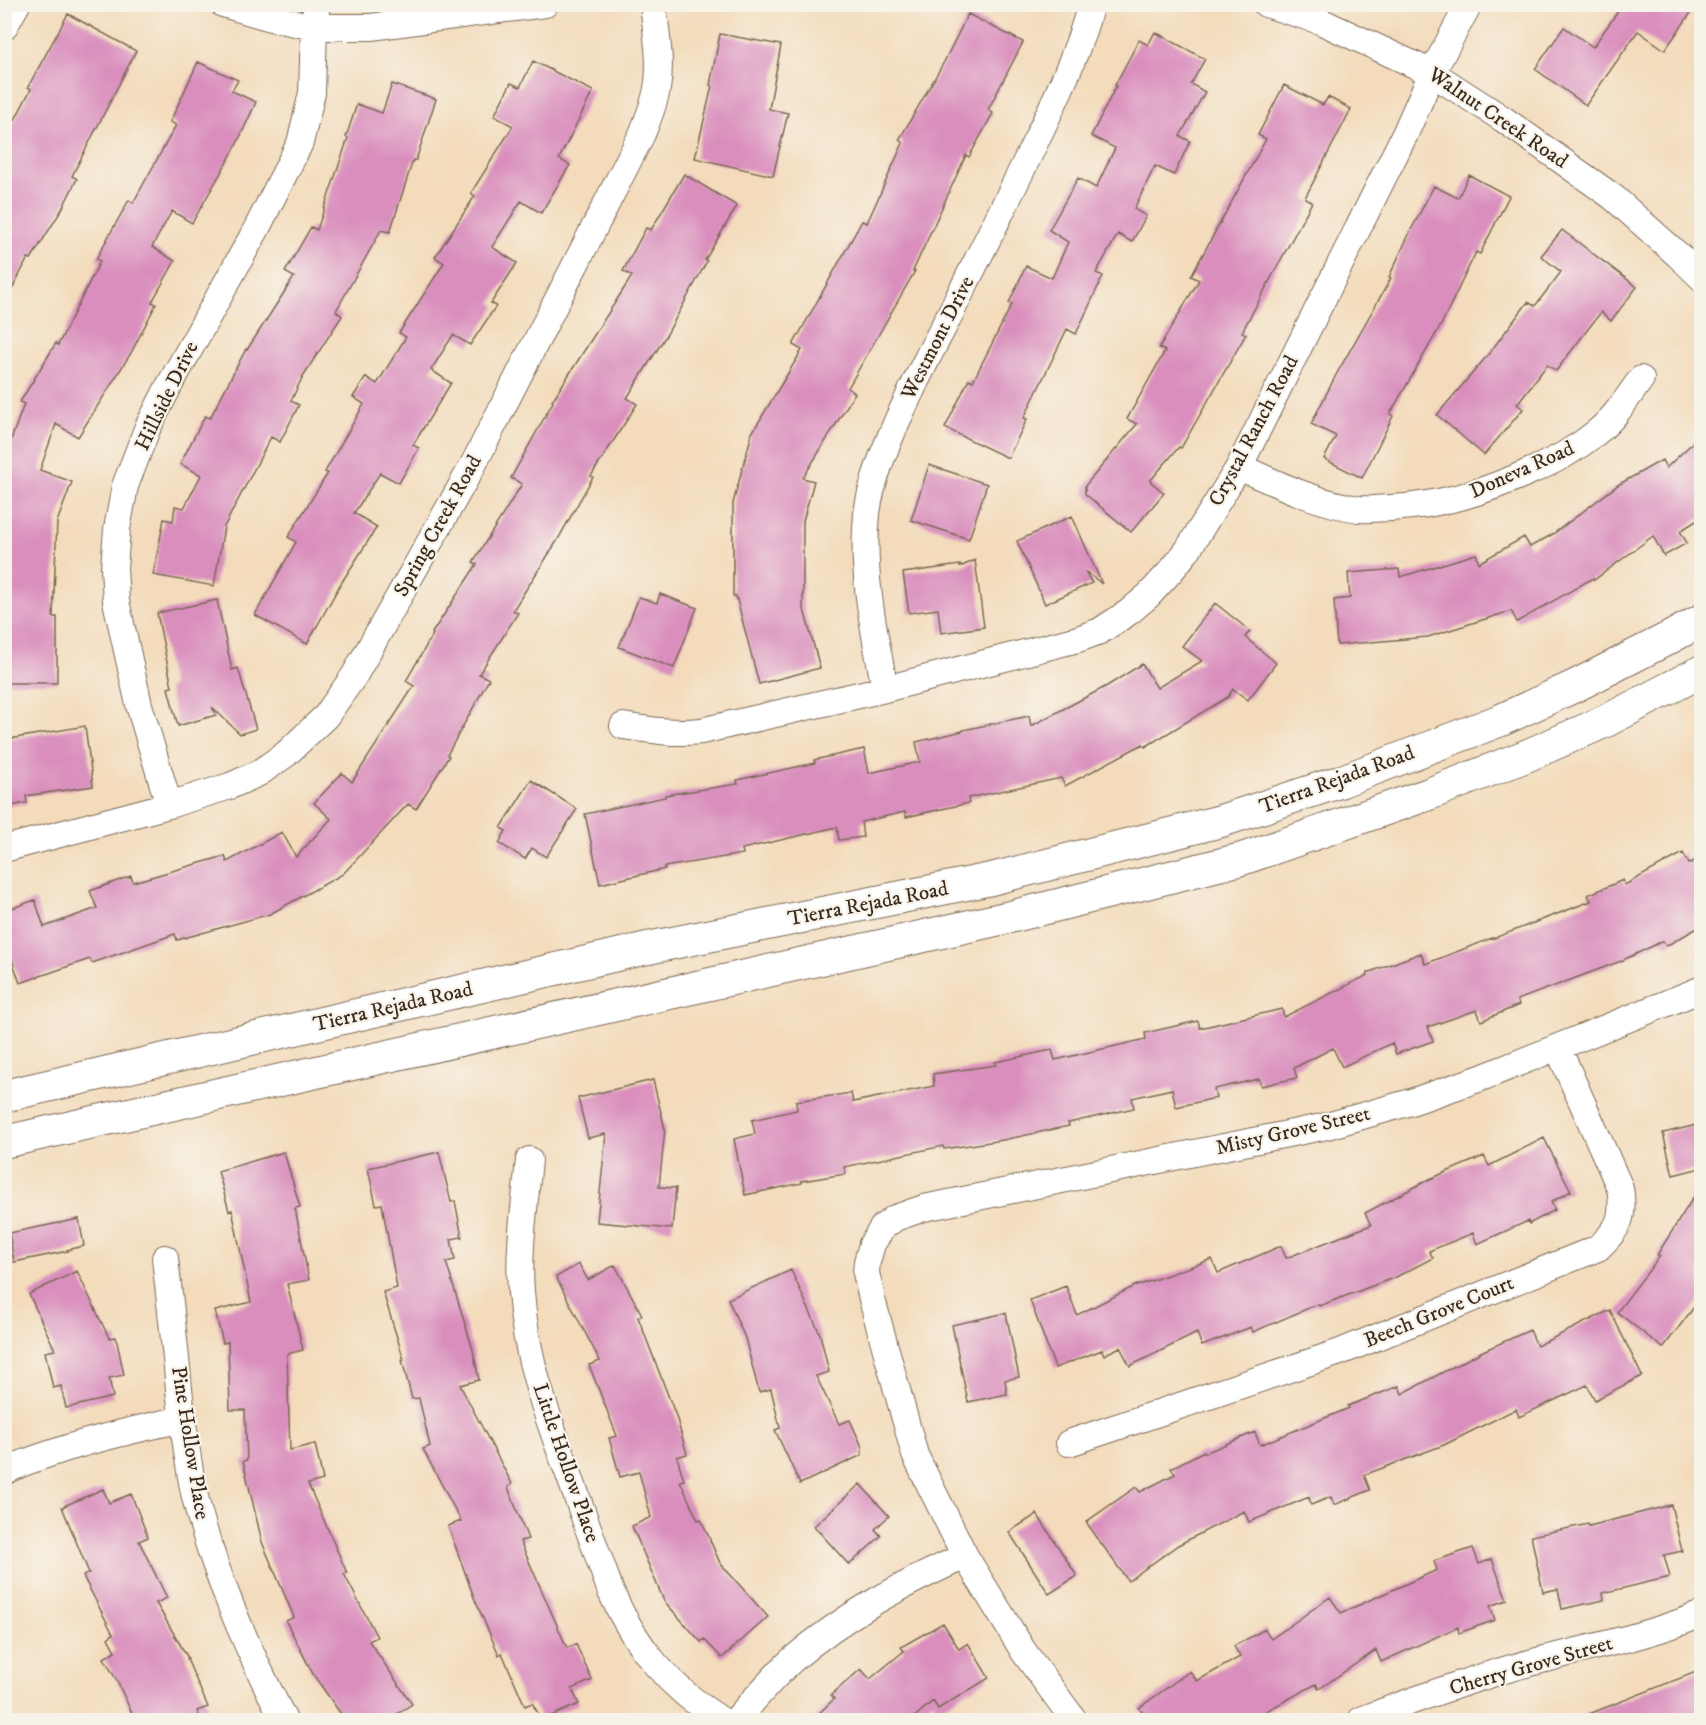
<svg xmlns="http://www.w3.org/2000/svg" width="1706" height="1725" font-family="'IM FELL DW Pica',serif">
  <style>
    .building { fill: #d98ebd }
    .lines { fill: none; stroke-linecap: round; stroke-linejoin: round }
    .minor-casing { stroke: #7b6855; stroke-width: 28 }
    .major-casing { stroke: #7b6855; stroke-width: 34 }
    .minor { stroke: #fff; stroke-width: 26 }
    .major { stroke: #fff; stroke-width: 32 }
    .labels { text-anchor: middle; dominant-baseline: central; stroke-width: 4.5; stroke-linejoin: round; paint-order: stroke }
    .street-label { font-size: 21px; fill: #3b2a1e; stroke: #f7f3e8 }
  </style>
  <rect width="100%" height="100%" fill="#f7f3e8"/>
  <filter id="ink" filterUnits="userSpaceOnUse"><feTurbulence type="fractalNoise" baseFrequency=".0167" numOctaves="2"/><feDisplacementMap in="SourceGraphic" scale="12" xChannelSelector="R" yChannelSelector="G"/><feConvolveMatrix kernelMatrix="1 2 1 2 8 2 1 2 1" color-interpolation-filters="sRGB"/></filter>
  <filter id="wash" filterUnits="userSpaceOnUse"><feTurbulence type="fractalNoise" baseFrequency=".008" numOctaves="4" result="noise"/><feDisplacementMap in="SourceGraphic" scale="24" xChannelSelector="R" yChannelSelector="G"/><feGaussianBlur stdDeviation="1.35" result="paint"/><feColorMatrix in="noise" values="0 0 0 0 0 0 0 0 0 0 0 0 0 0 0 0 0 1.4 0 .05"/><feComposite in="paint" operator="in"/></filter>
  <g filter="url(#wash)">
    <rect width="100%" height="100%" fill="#f3dbbb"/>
    <g id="blocks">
      <path class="building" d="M 1623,4 L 1697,4 L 1665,50 L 1638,31 L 1586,105 L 1535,69 L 1564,27 L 1593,47 Z
        M 68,14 L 136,51 L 72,176 L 77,179 L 61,211 L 31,259 L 28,258 L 4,305 L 4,150 L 12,135 L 8,133 L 31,89 L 28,87 Z
        M 968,14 L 1023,42 L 988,110 L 993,113 L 969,157 L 966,155 L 913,271 L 915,271 L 848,388 L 855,393 L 803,478 L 814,481 L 803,521 L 803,606 L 820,668 L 759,684 L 736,596 L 733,596 L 733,503 L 752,433 L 802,350 L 793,345 L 862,221 L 867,223 L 903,143 L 899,140 L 944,62 Z
        M 1155,32 L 1205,59 L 1191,84 L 1205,92 L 1180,136 L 1190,141 L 1174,175 L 1155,166 L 1134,209 L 1146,216 L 1132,242 L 1118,234 L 1096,273 L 1103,276 L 1076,334 L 1067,329 L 1024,418 L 1027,419 L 1008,458 L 945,428 L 969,379 L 973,381 L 1012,304 L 1009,303 L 1026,266 L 1052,278 L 1068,242 L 1049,230 L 1078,178 L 1096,188 L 1115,148 L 1091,136 L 1116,86 L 1115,85 L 1139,40 L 1148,45 Z
        M 720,34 L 781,45 L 769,109 L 788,113 L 773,176 L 695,158 L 712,86 L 710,85 Z
        M 533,61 L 593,91 L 559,159 L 570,165 L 541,213 L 521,201 L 492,247 L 517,263 L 491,303 L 496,306 L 470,345 L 453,335 L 431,370 L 451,383 L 413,445 L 419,448 L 399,483 L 380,473 L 354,513 L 377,527 L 340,585 L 307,644 L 255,615 L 296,542 L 288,537 L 328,473 L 325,472 L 364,404 L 353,397 L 366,377 L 377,384 L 406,337 L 399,333 L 444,263 L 435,257 L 475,196 L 471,193 L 513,126 L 494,116 L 511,83 L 520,87 Z
        M 198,62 L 238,80 L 232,91 L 256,102 L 235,148 L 192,223 L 172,211 L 152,247 L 175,261 L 152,302 L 156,304 L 131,353 L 78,437 L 56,424 L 40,470 L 72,482 L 57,522 L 53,617 L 57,617 L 57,683 L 4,683 L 4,459 L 24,404 L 20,402 L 56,343 L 58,345 L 100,261 L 96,259 L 129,200 L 133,203 L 176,125 L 170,122 Z
        M 392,84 L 436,99 L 416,160 L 413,160 L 390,232 L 381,230 L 336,311 L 342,316 L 303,376 L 291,401 L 299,405 L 280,442 L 271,437 L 224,527 L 214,586 L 153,575 L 164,519 L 173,521 L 175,506 L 184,508 L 201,475 L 180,464 L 205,416 L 210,418 L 246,349 L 247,350 L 294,277 L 285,272 L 311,227 L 317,230 L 348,138 L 346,137 L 357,104 L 382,113 Z
        M 1284,85 L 1323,105 L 1328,97 L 1351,109 L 1305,198 L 1312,202 L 1242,332 L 1246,334 L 1181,448 L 1179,447 L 1150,481 L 1164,493 L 1131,532 L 1085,494 L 1085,486 L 1137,424 L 1127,419 L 1165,351 L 1159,348 L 1199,280 L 1191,276 L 1266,139 L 1258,135 Z
        M 684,174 L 737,206 L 705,260 L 707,261 L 667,334 L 627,398 L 637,404 L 591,476 L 593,477 L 557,541 L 513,610 L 518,613 L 479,674 L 489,679 L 447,755 L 449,756 L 416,809 L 408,804 L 343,874 L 270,914 L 177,940 L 175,934 L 92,963 L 90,959 L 20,983 L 4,937 L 4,911 L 35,900 L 44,927 L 97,908 L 90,891 L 131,876 L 133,882 L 225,856 L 227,862 L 282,832 L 296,857 L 331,819 L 314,803 L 342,773 L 352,782 L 414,686 L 406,681 L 433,634 L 432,633 L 477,564 L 473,562 L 522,484 L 511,478 L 553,402 L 552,401 L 632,276 L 623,271 L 646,228 L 651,230 Z
        M 1469,175 L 1509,196 L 1480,254 L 1476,252 L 1441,325 L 1390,414 L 1393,416 L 1362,478 L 1324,459 L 1336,436 L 1311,424 L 1336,375 L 1391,278 L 1389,277 L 1411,230 L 1434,186 L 1458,198 Z
        M 1562,230 L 1637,287 L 1611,321 L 1601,312 L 1556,371 L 1547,365 L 1517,404 L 1523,409 L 1484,455 L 1437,415 L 1487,356 L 1528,302 L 1535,306 L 1561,272 L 1541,256 Z
        M 1701,435 L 1701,518 L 1680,531 L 1687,543 L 1664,556 L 1653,536 L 1594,580 L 1593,578 L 1517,622 L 1511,611 L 1428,637 L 1337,645 L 1334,600 L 1350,598 L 1348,573 L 1399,569 L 1400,577 L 1476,554 L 1479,563 L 1524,537 L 1530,547 L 1553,534 L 1618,485 L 1662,460 L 1666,468 Z
        M 929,465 L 987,484 L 969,539 L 911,520 Z
        M 1072,516 L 1102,584 L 1085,571 L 1092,583 L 1045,604 L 1017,541 Z
        M 975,560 L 984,627 L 941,633 L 938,609 L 909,613 L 903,573 L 960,565 L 960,567 Z
        M 660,594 L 697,608 L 674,668 L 619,647 L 639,597 L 657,603 Z
        M 217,600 L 232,670 L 238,668 L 256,729 L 240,734 L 212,707 L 216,715 L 178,726 L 168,688 L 172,687 L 157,613 Z
        M 1215,603 L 1250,631 L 1245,637 L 1276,663 L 1248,700 L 1233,689 L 1228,697 L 1145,747 L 1143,744 L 1065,786 L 1061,778 L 968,798 L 969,803 L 906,817 L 905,812 L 861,822 L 863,837 L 839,840 L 837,827 L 742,849 L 743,854 L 664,867 L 665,869 L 600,884 L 585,814 L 665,797 L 665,795 L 738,784 L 737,780 L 815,763 L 814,760 L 864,749 L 869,773 L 920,762 L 916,742 L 963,731 L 963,730 L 1029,716 L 1031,726 L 1107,686 L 1142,664 L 1157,688 L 1202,661 L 1182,646 Z
        M 85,726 L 93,786 L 26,796 L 27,803 L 4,807 L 4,740 Z
        M 531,780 L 577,809 L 546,857 L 532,848 L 525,859 L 499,843 L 506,831 L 501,828 Z
        M 1683,853 L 1689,864 L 1701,857 L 1701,926 L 1666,946 L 1663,941 L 1621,961 L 1517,1000 L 1519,1005 L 1481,1021 L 1477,1010 L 1428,1027 L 1433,1041 L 1396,1054 L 1392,1043 L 1342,1067 L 1333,1048 L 1294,1068 L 1297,1078 L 1261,1086 L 1259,1079 L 1214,1089 L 1216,1098 L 1176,1107 L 1172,1089 L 1132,1098 L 1134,1108 L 1068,1123 L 1069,1126 L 1003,1140 L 944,1149 L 943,1146 L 844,1167 L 846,1174 L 802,1181 L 802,1183 L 745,1195 L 734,1139 L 755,1134 L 752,1120 L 797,1110 L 796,1101 L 851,1093 L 853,1102 L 934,1086 L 933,1074 L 996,1065 L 995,1062 L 1052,1050 L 1055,1060 L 1146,1039 L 1145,1033 L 1198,1021 L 1200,1028 L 1282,1009 L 1284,1017 L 1368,975 L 1367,973 L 1421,953 L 1425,964 L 1492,938 L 1492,939 L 1591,901 L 1588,895 L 1623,880 L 1625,885 Z
        M 653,1080 L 665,1129 L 659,1187 L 676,1188 L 672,1229 L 597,1222 L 606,1134 L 588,1138 L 578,1098 Z
        M 1701,1124 L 1701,1168 L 1673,1175 L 1663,1133 Z
        M 1544,1138 L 1571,1191 L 1551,1202 L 1555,1210 L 1529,1224 L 1528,1221 L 1477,1244 L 1473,1233 L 1429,1251 L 1433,1258 L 1396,1277 L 1319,1306 L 1318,1304 L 1253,1332 L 1251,1327 L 1202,1346 L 1197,1333 L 1130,1366 L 1120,1347 L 1104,1355 L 1102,1350 L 1055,1368 L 1030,1300 L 1066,1286 L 1077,1315 L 1137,1285 L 1137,1286 L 1212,1259 L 1218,1273 L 1281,1246 L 1286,1258 L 1371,1225 L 1365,1213 L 1430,1179 L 1484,1156 L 1489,1166 Z
        M 284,1152 L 300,1207 L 295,1208 L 309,1280 L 287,1284 L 303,1350 L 287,1354 L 290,1450 L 315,1444 L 323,1480 L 308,1484 L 347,1573 L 344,1574 L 377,1637 L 369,1641 L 412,1704 L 388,1720 L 345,1720 L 313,1674 L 286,1621 L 294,1617 L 262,1542 L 243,1461 L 247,1460 L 245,1410 L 230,1410 L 228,1342 L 223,1343 L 215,1311 L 251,1302 L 232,1210 L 229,1211 L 218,1171 Z
        M 439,1152 L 451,1202 L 455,1201 L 462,1237 L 451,1239 L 455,1260 L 446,1262 L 473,1350 L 479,1380 L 460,1385 L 512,1484 L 508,1487 L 528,1539 L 520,1541 L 567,1648 L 576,1644 L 592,1680 L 572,1689 L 579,1704 L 542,1720 L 532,1703 L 525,1706 L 502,1653 L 499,1655 L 475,1600 L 448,1526 L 461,1521 L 423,1449 L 430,1446 L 419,1398 L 412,1399 L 402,1360 L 404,1360 L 383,1292 L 397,1288 L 382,1204 L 376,1205 L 368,1168 Z
        M 1701,1185 L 1701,1298 L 1663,1348 L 1617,1312 L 1660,1256 L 1657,1255 Z
        M 79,1219 L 84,1246 L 67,1250 L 68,1251 L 14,1262 L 9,1233 Z
        M 579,1264 L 588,1280 L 615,1265 L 642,1315 L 638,1317 L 676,1416 L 687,1454 L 677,1457 L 684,1480 L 680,1481 L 698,1520 L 701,1519 L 720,1563 L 768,1617 L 722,1658 L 704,1639 L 701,1642 L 664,1601 L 632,1526 L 651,1517 L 639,1472 L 620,1477 L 609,1438 L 617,1436 L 589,1365 L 600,1361 L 556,1277 Z
        M 791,1270 L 820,1334 L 829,1372 L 816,1376 L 839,1424 L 850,1420 L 862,1447 L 862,1455 L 800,1484 L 775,1430 L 780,1428 L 771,1389 L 759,1392 L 745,1338 L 728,1299 Z
        M 77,1271 L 109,1338 L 116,1337 L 124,1375 L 109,1378 L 113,1397 L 66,1408 L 61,1386 L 53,1388 L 45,1352 L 55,1350 L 29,1294 Z
        M 1610,1310 L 1642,1376 L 1595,1400 L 1587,1385 L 1519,1417 L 1516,1409 L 1444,1445 L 1364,1475 L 1370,1490 L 1334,1505 L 1331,1497 L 1311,1505 L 1309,1497 L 1249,1522 L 1244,1511 L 1178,1545 L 1128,1581 L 1086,1522 L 1136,1487 L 1140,1492 L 1175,1474 L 1171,1468 L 1204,1451 L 1205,1453 L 1255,1432 L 1260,1445 L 1349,1408 L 1348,1406 L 1399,1386 L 1402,1394 L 1483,1351 L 1530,1330 L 1537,1346 Z
        M 1006,1313 L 1019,1377 L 1005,1380 L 1007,1394 L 968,1402 L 952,1325 Z
        M 860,1484 L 889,1516 L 875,1529 L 881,1536 L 849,1565 L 814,1526 Z
        M 103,1489 L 109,1503 L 131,1494 L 148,1537 L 139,1541 L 167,1598 L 156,1603 L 188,1658 L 187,1659 L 208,1707 L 197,1711 L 201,1720 L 135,1720 L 117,1681 L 104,1658 L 115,1651 L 108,1638 L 113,1634 L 83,1576 L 89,1573 L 62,1507 Z
        M 1671,1505 L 1682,1551 L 1664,1555 L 1670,1577 L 1603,1593 L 1604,1600 L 1562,1609 L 1558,1589 L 1543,1592 L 1531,1536 L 1588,1524 L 1589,1526 Z
        M 1037,1514 L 1077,1576 L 1049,1594 L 1009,1532 Z
        M 1473,1548 L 1479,1564 L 1492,1559 L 1507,1600 L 1490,1606 L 1495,1620 L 1459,1633 L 1458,1627 L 1381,1662 L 1376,1650 L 1319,1689 L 1316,1684 L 1250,1720 L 1148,1720 L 1139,1708 L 1190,1671 L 1197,1681 L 1240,1657 L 1234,1646 L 1265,1629 L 1271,1639 L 1330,1597 L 1341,1613 L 1437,1570 L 1434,1561 Z
        M 943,1623 L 959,1649 L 968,1643 L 989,1678 L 938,1709 L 933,1701 L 911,1720 L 812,1720 L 834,1699 L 831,1695 L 861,1669 L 870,1679 L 904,1651 L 901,1647 Z
        M 1701,1670 L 1701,1720 L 1576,1720 L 1576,1719 Z"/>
    </g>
  </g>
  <g filter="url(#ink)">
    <use href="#blocks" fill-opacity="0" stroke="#7b6855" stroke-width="1.5"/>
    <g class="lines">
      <g class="minor-casing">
        <path id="minor" d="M 223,4 L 271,18 L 314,27 L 371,27 L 545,4
          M 1266,4 L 1320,21 L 1432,73 L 1503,119 L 1613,197 L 1678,255 L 1702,278
          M 4,27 L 17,4
          M 1239,467 C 1278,484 1316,503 1359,509 C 1369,510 1380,508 1391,508 C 1443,505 1484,492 1531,471 C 1556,460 1575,450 1597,432 C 1615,418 1627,398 1641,379
          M 885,689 C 874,631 861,573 867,514 C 871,481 885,449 898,419 C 912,389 926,359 942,330 C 972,270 1002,211 1031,151 C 1054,103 1077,56 1091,4
          M 623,726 C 649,730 674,734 701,731 L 885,689 L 1078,639 L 1100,631 L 1129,612 L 1149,595 L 1171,571 L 1187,551 L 1239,467 L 1405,134 L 1432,73 L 1469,4
          M 169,805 L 139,705 L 116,601 L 114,568 L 117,529 L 125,486 L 147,429 L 169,386 L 256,230 L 300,143 L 312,93 L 314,27 L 317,4
          M 4,849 L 169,805 L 230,786 L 259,773 L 286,754 L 326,716 L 354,676 L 472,467 L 642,134 C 648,119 654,105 657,89 C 662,62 656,32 653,4
          M 529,1160 C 525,1203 518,1249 521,1292 C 525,1355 546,1414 568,1472 C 582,1512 597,1552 611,1592 C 636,1648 670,1688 721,1720
          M 165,1258 C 170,1302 175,1346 179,1389 C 183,1424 187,1459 194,1493 C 213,1572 247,1649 284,1720
          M 1069,1443 L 1340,1352 L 1598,1248 C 1619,1229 1625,1217 1620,1188 L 1558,1048
          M 4,1472 C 22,1462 41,1457 61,1450 C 101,1437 141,1428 183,1419
          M 736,1720 C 754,1700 772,1678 792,1660 C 844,1615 903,1584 965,1556
          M 1074,1720 L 1024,1652 L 965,1556 L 915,1455 L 873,1303 L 866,1273 L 867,1262 L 872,1244 L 883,1227 L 895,1218 L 924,1208 L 1327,1126 L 1411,1102 L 1481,1078 L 1702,989
          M 1361,1720 C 1408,1702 1460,1683 1508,1669 C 1572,1650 1639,1640 1702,1614"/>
      </g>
      <g class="major-casing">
        <path id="major" d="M 4,1096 L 643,949 L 991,879 L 1221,821 L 1342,781 L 1501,720 L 1577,685 L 1671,637 L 1702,620
          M 4,1142 L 1014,916 L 1242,859 L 1429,794 L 1526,756 L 1606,721 L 1702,671"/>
      </g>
      <use href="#minor" class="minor"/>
      <use href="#major" class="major"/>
    </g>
  </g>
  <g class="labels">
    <g class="street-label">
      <text transform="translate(1498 118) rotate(34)">Walnut Creek Road</text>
      <text transform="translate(938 338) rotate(-63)">Westmont Drive</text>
      <text transform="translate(167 396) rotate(-64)">Hillside Drive</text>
      <text transform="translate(1254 431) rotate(-62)">Crystal Ranch Road</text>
      <text transform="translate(1522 470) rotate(-24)">Doneva Road</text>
      <text transform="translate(438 526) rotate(-61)">Spring Creek Road</text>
      <text transform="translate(1337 780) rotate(-20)">Tierra Rejada Road</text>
      <text transform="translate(868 904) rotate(-11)">Tierra Rejada Road</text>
      <text transform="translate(393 1007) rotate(-13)">Tierra Rejada Road</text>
      <text transform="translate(1293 1131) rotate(-13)">Misty Grove Street</text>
      <text transform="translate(1439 1312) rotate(-22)">Beech Grove Court</text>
      <text transform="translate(190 1443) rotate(81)">Pine Hollow Place</text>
      <text transform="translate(566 1463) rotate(71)">Little Hollow Place</text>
      <text transform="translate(1531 1666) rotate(-16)">Cherry Grove Street</text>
    </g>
  </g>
  <rect width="1706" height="1725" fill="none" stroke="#f7f3e8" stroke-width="24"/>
</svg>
